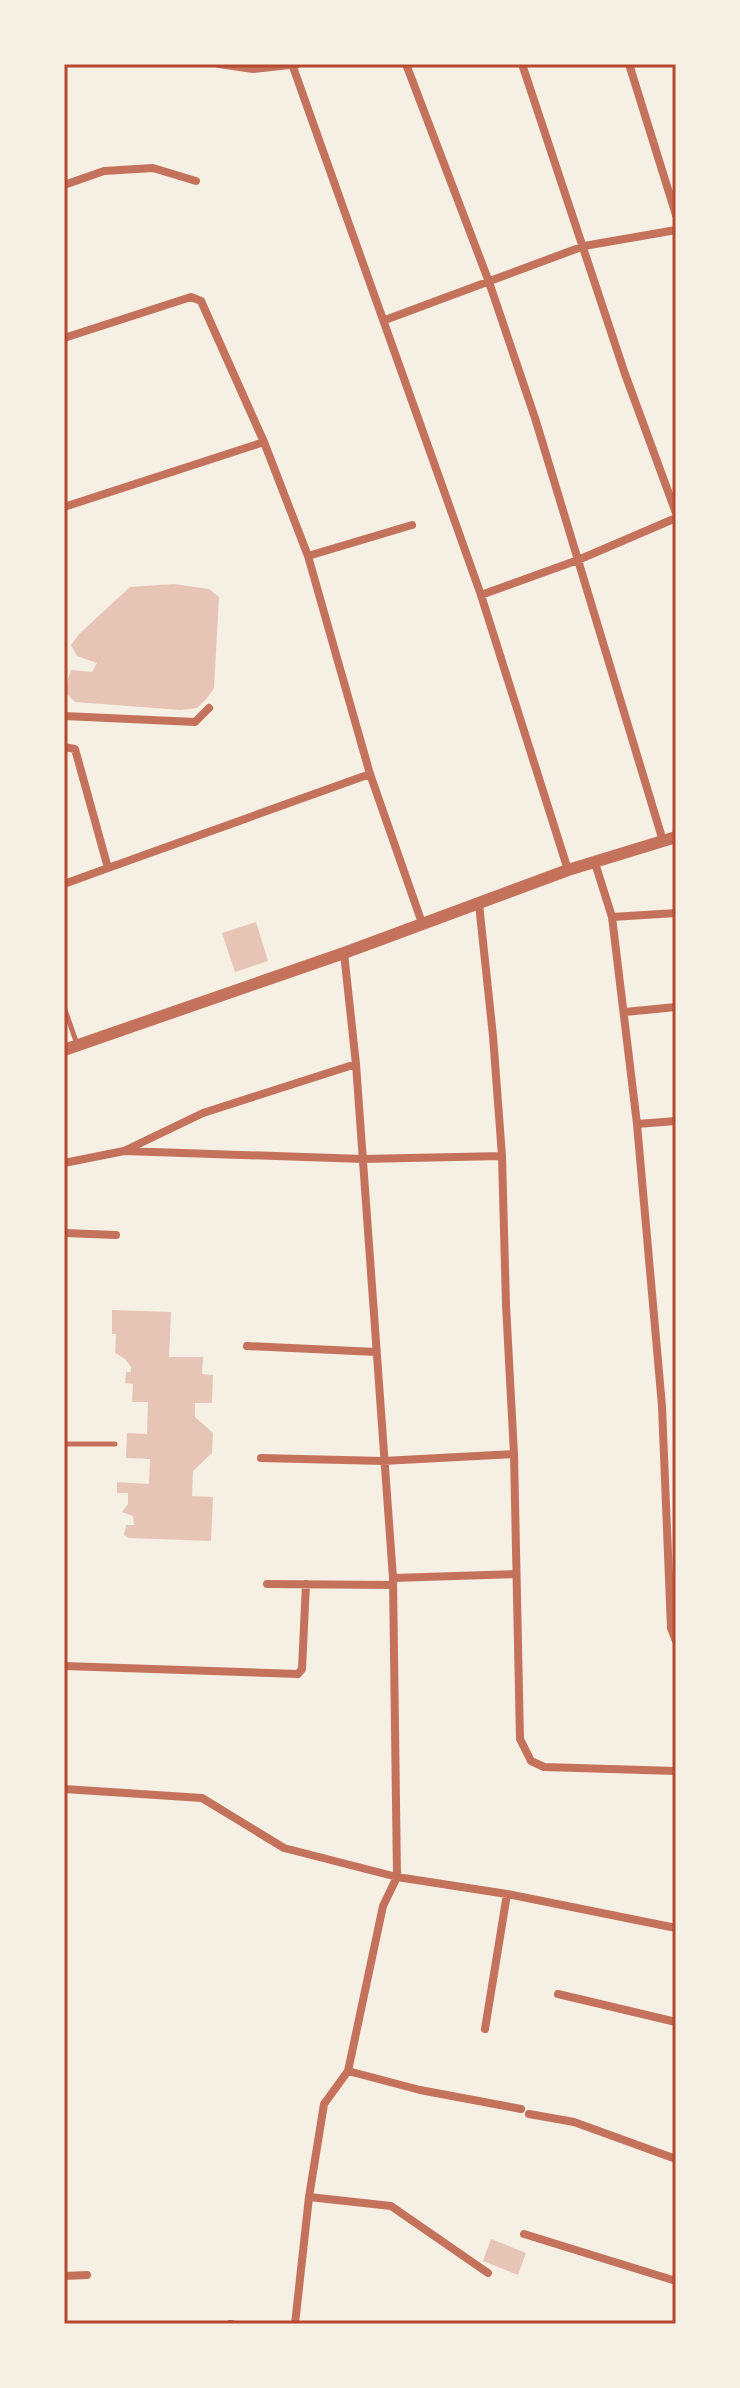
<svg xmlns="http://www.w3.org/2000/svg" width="740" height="2388" font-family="'DejaVu Sans',sans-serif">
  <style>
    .building { fill: #e6c5b7 }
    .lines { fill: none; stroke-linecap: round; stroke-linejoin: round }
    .service { stroke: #c5725c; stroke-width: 5 }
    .minor { stroke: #c5725c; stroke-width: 8 }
    .tertiary { stroke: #c5725c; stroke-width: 12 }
    .neatline { fill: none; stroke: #b5482f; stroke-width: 3 }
  </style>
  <rect width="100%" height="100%" fill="#f6efe4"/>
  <path class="building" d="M 174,584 L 209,589 L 219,597 L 214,688 L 208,697 L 197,708 L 181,710 L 75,702 L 67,694 L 67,682 L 71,670 L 92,672 L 97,663 L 77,656 L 71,645 L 79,634 L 130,587 Z
    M 256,922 L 268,961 L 235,972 L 222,933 Z
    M 112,1310 L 171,1312 L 169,1357 L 203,1357 L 202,1374 L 213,1375 L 212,1403 L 195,1403 L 195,1417 L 213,1433 L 212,1453 L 193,1471 L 192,1496 L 213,1497 L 211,1541 L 129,1538 L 124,1535 L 126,1525 L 134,1525 L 133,1516 L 122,1512 L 128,1504 L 128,1493 L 117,1493 L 117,1482 L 149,1484 L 150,1459 L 126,1458 L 127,1433 L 147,1434 L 148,1402 L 132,1402 L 133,1384 L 125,1383 L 126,1372 L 131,1372 L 131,1367 L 125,1359 L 115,1353 L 116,1334 L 112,1334 Z
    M 491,2239 L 526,2253 L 518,2275 L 483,2261 Z"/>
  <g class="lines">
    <path class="service" d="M 64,1007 L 77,1044
      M 64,1444 L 115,1444"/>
    <path class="minor" d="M 219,64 L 253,69 L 298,64
      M 292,64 L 481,595 L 568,870
      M 406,64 L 489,282 L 535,418 L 663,841
      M 522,64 L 625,374 L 676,513
      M 629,64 L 676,215
      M 64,185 L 104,171 L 153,168 L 196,181
      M 385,320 L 584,246 L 676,230
      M 64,338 L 191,297 L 201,301 L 264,442 L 308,556 L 370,774 L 422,923
      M 64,507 L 264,442
      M 308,556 L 412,525
      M 481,595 L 578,560 L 676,518
      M 64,716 L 195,722 L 209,708
      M 64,747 L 75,749 L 108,868 L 370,774
      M 595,863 L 612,917 L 637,1124 L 662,1406 L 671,1628 L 676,1641
      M 64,884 L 108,868
      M 479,904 L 493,1036 L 502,1156 L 506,1305 L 514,1454 L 520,1739 L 531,1761 L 544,1767 L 676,1771
      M 612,917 L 676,913
      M 344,953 L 356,1064 L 393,1578 L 397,1877 L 383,1906 L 348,2071 L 420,2090 L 521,2109
      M 625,1012 L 676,1007
      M 637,1124 L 676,1121
      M 124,1151 L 203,1113 L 356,1064
      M 64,1163 L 124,1151 L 363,1159 L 502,1156
      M 64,1233 L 116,1235
      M 247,1346 L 376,1352
      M 261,1458 L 383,1461 L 514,1454
      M 393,1578 L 515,1574
      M 267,1584 L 393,1585
      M 64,1666 L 298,1674 L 302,1669 L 306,1584
      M 64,1789 L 202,1798 L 284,1848 L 397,1877 L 507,1894 L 676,1928
      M 558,1994 L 676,2022
      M 485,2029 L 507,1894
      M 529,2114 L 574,2122 L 676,2159
      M 309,2197 L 391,2206 L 488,2273
      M 524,2234 L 676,2281
      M 64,2276 L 87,2275
      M 230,2324 L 232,2324
      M 295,2324 L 309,2197 L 324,2104 L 348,2071"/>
    <path class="tertiary" d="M 64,1050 L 344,953 L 568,870 L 676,837"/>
  </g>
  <rect width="740" height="2388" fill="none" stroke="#f6efe4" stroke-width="132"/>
  <rect x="66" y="66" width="608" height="2256" class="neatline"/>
</svg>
